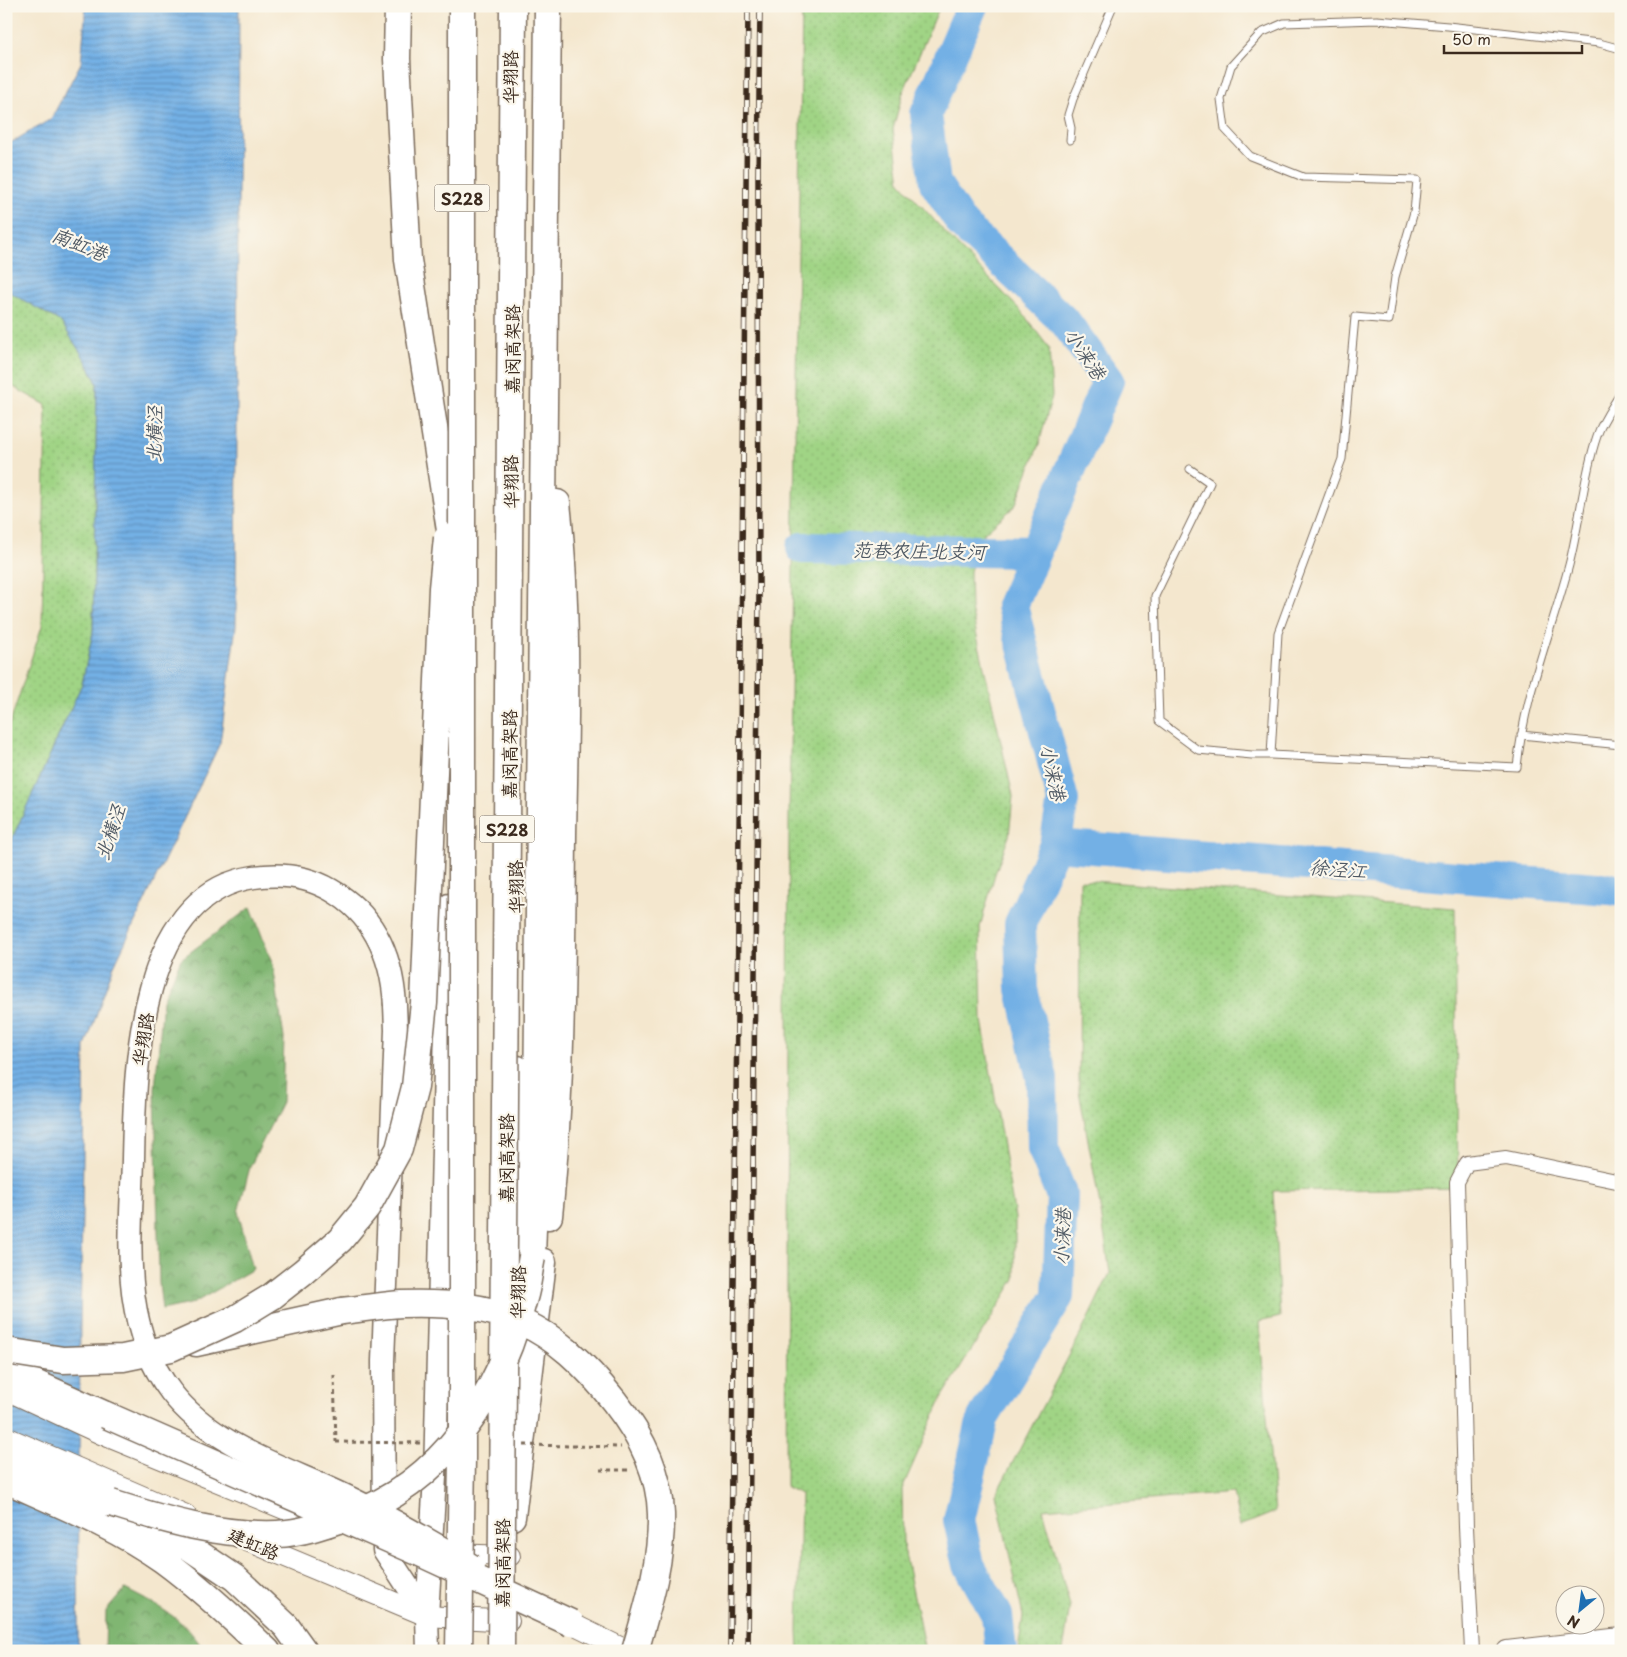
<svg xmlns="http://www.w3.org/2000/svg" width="1627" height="1657" font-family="'Playpen Sans','LXGW WenKai TC',sans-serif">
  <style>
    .forest { fill: url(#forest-crowns); stroke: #5e7048 }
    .park { fill: url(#park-dots); stroke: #6e7f52 }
    .water { fill: url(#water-rules); stroke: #576d82 }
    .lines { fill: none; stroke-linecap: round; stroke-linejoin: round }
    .river { stroke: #73b0e5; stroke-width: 32 }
    .lane-casing { stroke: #7c6c5c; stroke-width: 9 }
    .street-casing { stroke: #7c6c5c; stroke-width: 16 }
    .secondary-casing { stroke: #7c6c5c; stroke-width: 22 }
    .primary-casing { stroke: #7c6c5c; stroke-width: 25 }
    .highway-casing { stroke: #7c6c5c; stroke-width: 29 }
    .path { stroke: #7c6c5c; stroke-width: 3; stroke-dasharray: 4 4; stroke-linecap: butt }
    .lane { stroke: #fff; stroke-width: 7 }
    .street { stroke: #fff; stroke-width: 14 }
    .secondary { stroke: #fff; stroke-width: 20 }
    .primary { stroke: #fff; stroke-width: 22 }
    .highway { stroke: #fff; stroke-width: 26 }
    .rail-casing { stroke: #3b2a1e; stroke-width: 5.5 }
    .rail { stroke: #fbf7ec; stroke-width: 4; stroke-dasharray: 11; stroke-linecap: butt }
    .primary-bridge-casing { stroke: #7c6c5c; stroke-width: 25; stroke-linecap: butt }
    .highway-bridge-casing { stroke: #7c6c5c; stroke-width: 29; stroke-linecap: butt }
    .path-bridge { stroke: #7c6c5c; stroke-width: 3; stroke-dasharray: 4 4; stroke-linecap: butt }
    .primary-bridge { stroke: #fff; stroke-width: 22 }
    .highway-bridge { stroke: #fff; stroke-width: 26 }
    .labels { text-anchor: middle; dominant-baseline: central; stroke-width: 4.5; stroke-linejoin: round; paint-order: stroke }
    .shield { fill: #fbf7ec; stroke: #75685c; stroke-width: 1 }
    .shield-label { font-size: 16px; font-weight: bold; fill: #3b2a1e }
    .street-label { font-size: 18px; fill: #3b2a1e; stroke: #fbf7ec }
    .water-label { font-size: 19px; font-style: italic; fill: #4f5964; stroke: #fbf7ec }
  </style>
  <defs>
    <pattern id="forest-crowns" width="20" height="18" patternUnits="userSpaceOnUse" patternTransform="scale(1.25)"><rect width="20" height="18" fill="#80b672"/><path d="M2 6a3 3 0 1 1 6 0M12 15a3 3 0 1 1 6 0" fill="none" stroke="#6a945d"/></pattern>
    <pattern id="park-dots" width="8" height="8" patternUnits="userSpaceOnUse" patternTransform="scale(1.25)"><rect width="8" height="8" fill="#a0d485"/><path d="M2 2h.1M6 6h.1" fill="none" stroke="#8bb672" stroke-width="1.8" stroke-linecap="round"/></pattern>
    <pattern id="water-rules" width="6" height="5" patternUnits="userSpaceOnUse" patternTransform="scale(1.25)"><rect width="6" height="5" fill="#73b0e5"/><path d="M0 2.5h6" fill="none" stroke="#608fb9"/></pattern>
  </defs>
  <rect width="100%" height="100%" fill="#fbf7ec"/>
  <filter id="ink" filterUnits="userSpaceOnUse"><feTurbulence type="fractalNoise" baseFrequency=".02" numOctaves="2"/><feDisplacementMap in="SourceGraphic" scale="10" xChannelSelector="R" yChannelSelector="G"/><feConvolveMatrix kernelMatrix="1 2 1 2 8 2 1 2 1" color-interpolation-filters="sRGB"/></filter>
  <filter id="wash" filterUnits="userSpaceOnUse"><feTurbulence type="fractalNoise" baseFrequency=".0096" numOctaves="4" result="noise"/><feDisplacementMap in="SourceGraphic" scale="20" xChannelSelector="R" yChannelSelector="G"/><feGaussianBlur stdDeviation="1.12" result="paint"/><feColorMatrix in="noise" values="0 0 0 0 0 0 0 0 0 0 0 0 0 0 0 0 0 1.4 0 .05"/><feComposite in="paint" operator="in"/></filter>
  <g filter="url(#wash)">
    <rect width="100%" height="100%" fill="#f4e7ce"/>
    <path class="forest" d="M 251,907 L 273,965 L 284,1038 L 282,1102 L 250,1167 L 238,1212 L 253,1269 L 194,1303 L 162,1310 L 159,1283 L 155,1089 L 163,1000 L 181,959 Z
      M 125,1589 C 158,1606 185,1618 204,1651 L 105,1651 L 106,1611 Z"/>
    <path class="park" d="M 802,6 L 940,6 L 902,95 L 893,129 L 900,182 L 952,240 L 1021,311 L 1049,348 L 1052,396 L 1039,444 L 1015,506 L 983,534 L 970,571 L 971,609 L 1013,796 L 1009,836 L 995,874 L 980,927 L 982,1020 L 1015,1218 L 1015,1279 L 942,1398 L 902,1489 L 903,1544 L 925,1651 L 799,1651 L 798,1631 L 801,1494 L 786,1487 L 789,818 Z
      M 6,290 L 61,322 L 86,361 L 97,383 L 93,632 L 82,684 L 6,852 L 6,735 L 42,626 L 46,405 L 6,383 Z
      M 1080,880 L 1455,908 L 1458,1188 L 1273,1191 L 1280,1317 L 1259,1322 L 1275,1512 L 1240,1526 L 1233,1493 L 1043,1509 L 1070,1606 L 1063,1651 L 1018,1651 L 1023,1616 L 996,1494 L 1080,1335 L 1110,1273 L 1100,1206 L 1079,1091 Z"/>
    <path class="water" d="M 86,6 L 239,6 L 236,626 L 220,743 L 113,968 L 85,1047 L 80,1329 L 78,1651 L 6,1651 L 6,852 L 82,684 L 93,632 L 97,383 L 86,361 L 61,322 L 6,290 L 6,141 L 12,142 L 51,119 L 81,63 Z"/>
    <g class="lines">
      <path class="river" d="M 972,6 L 926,114 L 935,183 L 962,224 L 1066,323 L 1108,381 L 1012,606 L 1063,800 L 1055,845 L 1020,924 L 1022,989 L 1042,1079 L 1043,1148 L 1062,1196 L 1058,1296 L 983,1418 L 959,1520 L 969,1565 L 997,1615 L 1001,1651
        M 802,548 L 1035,552
        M 1055,845 L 1621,890"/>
    </g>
  </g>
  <g filter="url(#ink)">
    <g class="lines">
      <g class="lane-casing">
        <path id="lane" d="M 1070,140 L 1071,128 L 1068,115 L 1073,99 L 1113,6
          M 1190,469 L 1210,483 L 1155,596 L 1159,721 L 1198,750 L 1252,755 L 1271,755 L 1278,633 L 1342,459 L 1355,317 L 1389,320 L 1395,277 L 1414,212 L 1417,180 L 1303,177 L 1250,156 L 1225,129 L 1221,99 L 1231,66 L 1261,33 L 1284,23 L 1377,20 L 1448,26 L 1599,43 L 1621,49
          M 1521,735 L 1621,745
          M 1271,755 L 1517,767 C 1524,696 1551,633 1569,565 C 1580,523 1583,477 1597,436 C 1602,421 1613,406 1621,392"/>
      </g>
      <g class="street-casing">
        <path id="street" d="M 1472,1651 L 1466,1527 L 1457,1182 L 1467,1163 L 1506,1158 L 1621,1182"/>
      </g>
      <g class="secondary-casing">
        <path id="secondary" d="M 6,1390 L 101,1434 L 328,1527
          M 6,1437 L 186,1515
          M 238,1537 L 427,1616 L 509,1621
          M 450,1554 L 510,1556
          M 571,1623 L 628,1651
          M 1507,1651 L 1621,1638"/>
      </g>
      <g class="primary-casing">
        <path id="primary" d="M 395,1005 L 396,1030 L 383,1361 L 384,1550 L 427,1616
          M 517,1290 L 520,1202 L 518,1067
          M 428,1651 L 427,1616 L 435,1476 L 449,905"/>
      </g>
      <g class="highway-casing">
        <path id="highway" d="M 398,6 L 397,59 L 408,260 L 454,556
          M 549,1216 C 562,1089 562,962 563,835 C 565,724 569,613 557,503
          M 532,1257 L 537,1111 L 548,6
          M 196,1343 L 342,1311
          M 6,1370 L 106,1415
          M 6,1459 L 111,1503 L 183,1543 L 235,1578 L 286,1626 L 304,1651
          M 6,1480 C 59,1504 115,1526 163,1560 C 200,1587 234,1619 267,1651
          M 512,1517 L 543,1262"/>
      </g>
      <path class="path" d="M 334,1375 L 336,1442
        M 600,1470 L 629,1470"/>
      <use href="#lane" class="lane"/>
      <use href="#street" class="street"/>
      <use href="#secondary" class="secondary"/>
      <use href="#primary" class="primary"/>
      <use href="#highway" class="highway"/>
      <g class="rail-casing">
        <path id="rail" d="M 730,1651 L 748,6
          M 748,1651 L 759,590 L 758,179 L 760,6"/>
      </g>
      <use href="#rail" class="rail"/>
      <g class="primary-bridge-casing">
        <path id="primary-bridge" d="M 395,1005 C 392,957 375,915 331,890 C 307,876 282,873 254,877 C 137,894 135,1070 133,1159 C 131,1239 119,1324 171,1392 C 215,1449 290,1468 352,1499 C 393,1519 433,1543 473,1566"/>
      </g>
      <g class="highway-bridge-casing">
        <path id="highway-bridge" d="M 342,1311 C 361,1309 382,1305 402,1304 C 500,1301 553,1323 614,1401 C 640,1434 660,1471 661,1514 C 662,1561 648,1606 635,1651
          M 6,1351 L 63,1360 L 123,1358 L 171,1348 L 235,1319 L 271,1297 L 303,1272 L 340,1240 L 367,1207 L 399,1149 L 415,1087 L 424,1003 L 442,588 L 447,538
          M 106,1415 L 418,1552 L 571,1623
          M 111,1503 C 164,1520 220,1536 277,1534 C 301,1533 324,1525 347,1517 C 443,1483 500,1395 524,1298 C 528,1285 529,1271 532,1257
          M 459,1651 L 462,1458 L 462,6
          M 501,1651 L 513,6"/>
      </g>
      <path class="path-bridge" d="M 336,1442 L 423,1443
        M 524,1445 L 621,1447"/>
      <use href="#primary-bridge" class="primary-bridge"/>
      <use href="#highway-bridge" class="highway-bridge"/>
    </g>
  </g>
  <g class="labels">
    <g class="shield">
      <rect x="434.5" y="184.5" width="55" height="27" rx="4"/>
      <rect x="479.5" y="815.5" width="55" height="27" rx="4"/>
    </g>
    <g class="shield-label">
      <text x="462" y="198">S228</text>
      <text x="507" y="829">S228</text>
    </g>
    <g class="street-label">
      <text transform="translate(509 77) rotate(-90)">华翔路</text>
      <text transform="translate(511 349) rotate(-90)">嘉闵高架路</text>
      <text transform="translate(510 482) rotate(-91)">华翔路</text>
      <text transform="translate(508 754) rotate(-90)">嘉闵高架路</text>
      <text transform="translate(515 887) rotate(-91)">华翔路</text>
      <text transform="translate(142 1039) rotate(-81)">华翔路</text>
      <text transform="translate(505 1158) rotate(-90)">嘉闵高架路</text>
      <text transform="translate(517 1292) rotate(-89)">华翔路</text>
      <text transform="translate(254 1543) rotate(23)">建虹路</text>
      <text transform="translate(501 1563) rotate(-90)">嘉闵高架路</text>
    </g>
    <g class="water-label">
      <text transform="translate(80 243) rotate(22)">南虹港</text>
      <text transform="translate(1086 353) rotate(57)">小涞港</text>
      <text transform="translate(153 434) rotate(-89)">北横泾</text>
      <text transform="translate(919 550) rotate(1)">范巷农庄北支河</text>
      <text transform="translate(1054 772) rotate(78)">小涞港</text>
      <text transform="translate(109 832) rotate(-72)">北横泾</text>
      <text transform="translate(1338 868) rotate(5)">徐泾江</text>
      <text transform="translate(1061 1237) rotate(-88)">小涞港</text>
    </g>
  </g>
  <rect width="1627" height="1657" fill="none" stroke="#fbf7ec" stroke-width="25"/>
  <g transform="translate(1580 1610) rotate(209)"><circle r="24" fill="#fbf7ec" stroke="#aea59a"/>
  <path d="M0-4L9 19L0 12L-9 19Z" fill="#1f6fb2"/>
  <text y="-8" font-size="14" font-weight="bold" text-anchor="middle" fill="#3b2a1e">N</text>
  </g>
  <path d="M1444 45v8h138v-8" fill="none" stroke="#3b2a1e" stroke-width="2.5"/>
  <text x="1452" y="45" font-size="15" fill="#3b2a1e" stroke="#fbf7ec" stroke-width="4" paint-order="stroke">50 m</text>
</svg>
